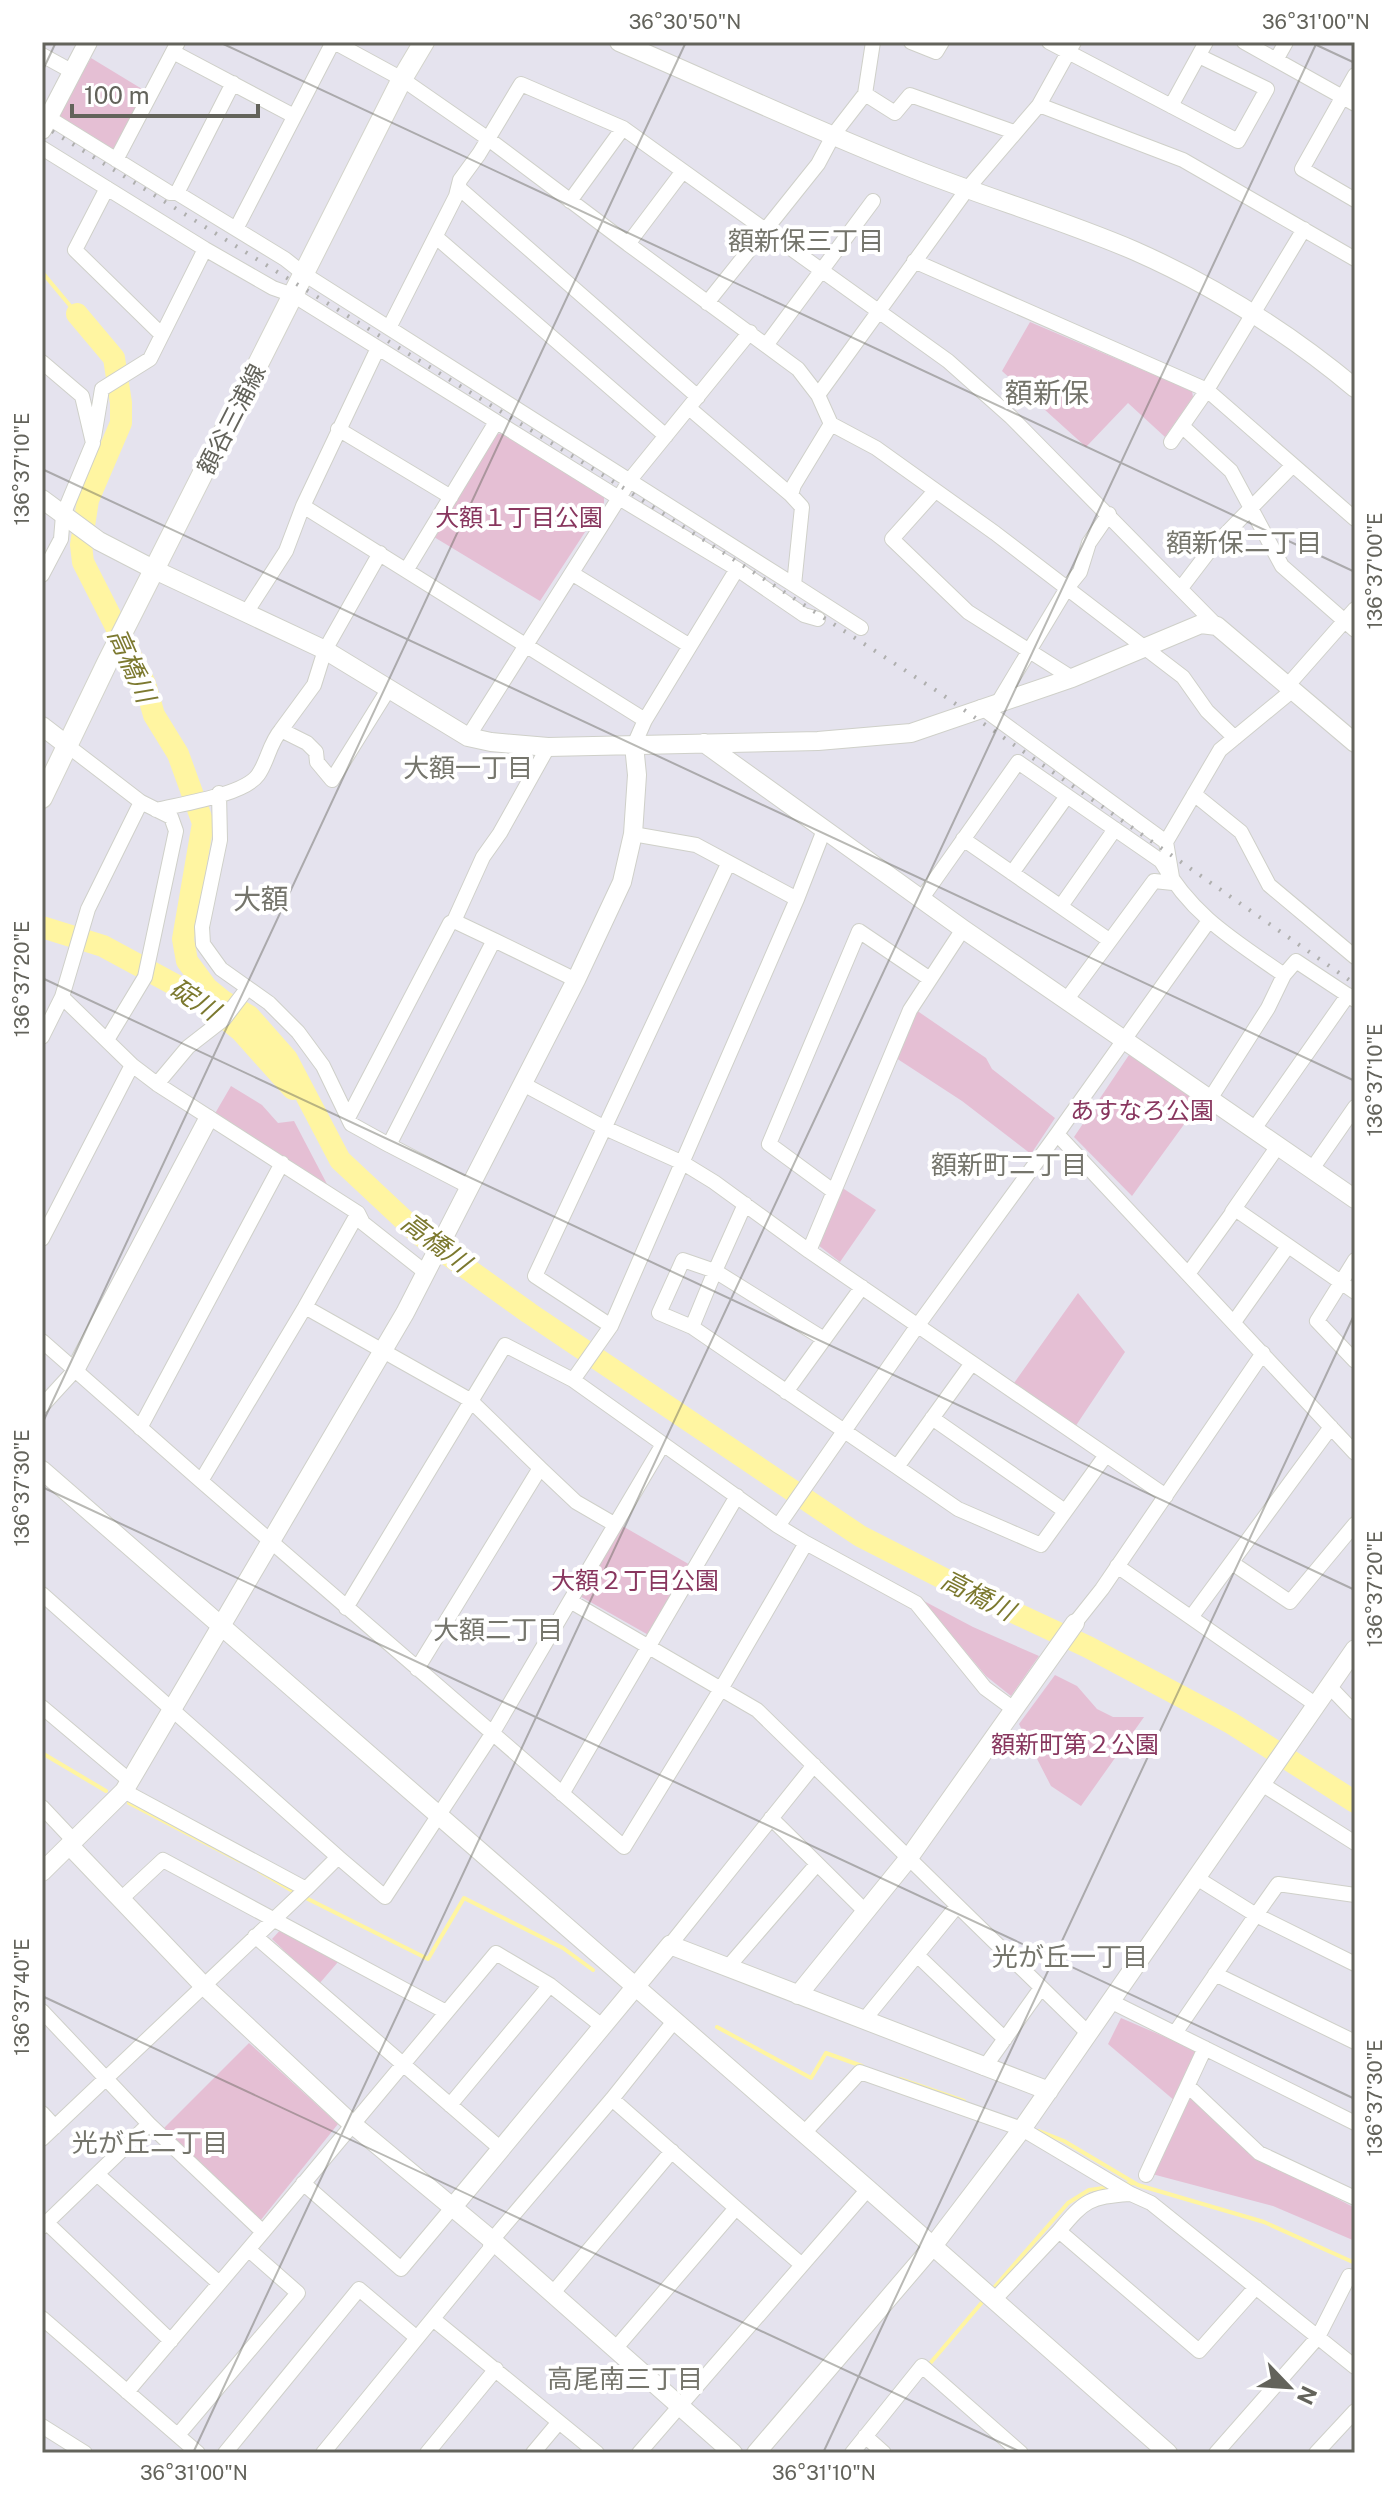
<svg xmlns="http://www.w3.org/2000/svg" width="1397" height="2495" font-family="'Public Sans','Noto Sans JP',sans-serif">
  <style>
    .green { fill: #e5bfd4 }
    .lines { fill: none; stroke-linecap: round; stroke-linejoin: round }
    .stream { stroke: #fff5a1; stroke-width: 4 }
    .river { stroke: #fff5a1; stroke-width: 22 }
    .minor-casing { stroke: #cfd0c9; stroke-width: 16 }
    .tertiary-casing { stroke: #cfd0c9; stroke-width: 20 }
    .secondary-casing { stroke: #d3d4cb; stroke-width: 22 }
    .minor { stroke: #fff; stroke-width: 14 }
    .tertiary { stroke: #fff; stroke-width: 18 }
    .secondary { stroke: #fff; stroke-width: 20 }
    .rail { stroke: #afafae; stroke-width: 4; stroke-dasharray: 2 10; stroke-linecap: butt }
    .ticks { fill: none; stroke: #63635b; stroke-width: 2; stroke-opacity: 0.45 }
    .labels { text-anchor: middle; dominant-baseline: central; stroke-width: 8; stroke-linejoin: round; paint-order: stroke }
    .street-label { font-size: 24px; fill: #63635b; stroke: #fff }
    .park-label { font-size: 24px; fill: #88365e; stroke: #fff }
    .neighbourhood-label { font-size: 26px; fill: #75756c; stroke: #fff }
    .water-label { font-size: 26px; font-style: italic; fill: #7c792f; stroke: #fff }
    .quarter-label { font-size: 28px; fill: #75756c; stroke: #fff }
    .neatline { fill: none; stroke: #63635b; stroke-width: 3 }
    .ticks-label { font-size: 20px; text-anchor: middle; fill: #63635b }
  </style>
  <rect width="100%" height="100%" fill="#e5e3ee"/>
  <path class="green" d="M 91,58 L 147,92 L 113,153 L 56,118 Z
    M 1030,322 L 1192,391 L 1193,397 L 1165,437 L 1128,403 L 1086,447 L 1002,371 Z
    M 501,433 L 604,495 L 604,503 L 540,601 L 434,537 L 496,435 Z
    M 916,1010 L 986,1058 L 992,1069 L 1055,1118 L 1031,1154 L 962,1101 L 896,1058 Z
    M 1131,1052 L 1201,1101 L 1132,1196 L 1074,1137 Z
    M 231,1086 L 262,1105 L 278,1123 L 294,1121 L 328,1186 L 213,1117 Z
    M 841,1187 L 876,1210 L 840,1262 L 818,1245 Z
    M 1078,1293 L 1125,1352 L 1075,1427 L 1014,1383 Z
    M 619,1524 L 692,1566 L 652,1637 L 578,1595 Z
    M 922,1600 L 973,1627 L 1039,1656 L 1011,1696 L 986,1676 Z
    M 1055,1675 L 1077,1686 L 1097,1709 L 1113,1717 L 1144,1717 L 1081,1806 L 1051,1786 L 1019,1724 Z
    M 284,1926 L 338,1962 L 319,1984 L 272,1939 Z
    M 1121,2018 L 1200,2052 L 1175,2101 L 1108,2044 Z
    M 249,2043 L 338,2124 L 260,2221 L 164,2128 Z
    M 1190,2097 L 1258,2157 L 1355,2208 L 1355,2241 L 1273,2206 L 1152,2174 Z"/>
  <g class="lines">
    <path class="stream" d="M 42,272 L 77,314
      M 42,1753 L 106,1791
      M 129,1803 L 240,1861
      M 259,1871 L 296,1893
      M 304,1897 L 428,1959 L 464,1898 L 563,1948 L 593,1970
      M 717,2027 L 811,2078 L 826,2053 L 862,2066
      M 900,2079 L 964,2101
      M 1039,2131 L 1064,2141 L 1138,2185 L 1264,2222 L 1355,2263
      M 1124,2184 L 1134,2183
      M 992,2290 L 1068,2203 L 1089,2190 L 1111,2187
      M 927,2367 L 984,2300"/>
    <path class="river" d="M 77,314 L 114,358 L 121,403 L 121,423 L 88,500 L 81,545 L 83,562 L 145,684 L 154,715 L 178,754 L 203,823 L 183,939 L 187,961 L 207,988 L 223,1001 L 249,1016 L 287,1059 L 340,1160 L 419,1234 L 529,1313 L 860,1536 L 966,1590 L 1088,1647 L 1231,1723 L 1355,1802
      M 42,927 L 103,946 L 203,1000 L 241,1031 L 293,1089"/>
    <g class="minor-casing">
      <path id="minor" d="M 334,42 L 402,79 L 487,138 L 628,244
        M 911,42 L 936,52 L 942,42
        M 1049,42 L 1238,141 L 1267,89 L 1199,56
        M 1244,42 L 1355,104
        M 173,52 L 294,116
        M 42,55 L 73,72
        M 1276,60 L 1286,42
        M 1355,75 L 1302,169 L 1355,200
        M 865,94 L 895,113 L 910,95 L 1014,132
        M 1039,105 L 1074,42
        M 1171,106 L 1206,42
        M 49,118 L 170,193 L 177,193 L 285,259 L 304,274 L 794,585 L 802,507 L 791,495 L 794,485 L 831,424
        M 42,148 L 205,249 L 273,288 L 293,295 L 619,498 L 468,737
        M 116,160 L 178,42
        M 683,171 L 628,244 L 798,369 L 818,395 L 831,424 L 876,448 L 995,533 L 1183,677 L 1207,711 L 1235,738
        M 107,188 L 75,250 L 162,335
        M 459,188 L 698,397
        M 177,193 L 233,83
        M 570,201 L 623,128
        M 236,229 L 333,42
        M 436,237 L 666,436
        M 914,261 L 1207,390 L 1355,519
        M 707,303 L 818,164 L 834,134 L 865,94 L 873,42
        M 389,328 L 456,196 L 460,180 L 479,154 L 521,84 L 623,128 L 948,361 L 1011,417 L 1217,626
        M 750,332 L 629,481 L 619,498 L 737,569 L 804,615 L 818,619
        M 767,344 L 873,201
        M 42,362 L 82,396 L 93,443 L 63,515 L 61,539 L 42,575
        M 818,395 L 968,188 L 1039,105 L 1183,160 L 1355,259
        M 689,408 L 791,495
        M 1182,426 L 1231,471 L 1282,566 L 1355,630
        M 338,429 L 451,497
        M 94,437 L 102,389 L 150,359 L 205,249
        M 1171,442 L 1207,390 L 1304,229
        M 935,491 L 892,539 L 968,612 L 1072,678
        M 303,506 L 378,348
        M 380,553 L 325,650 L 314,685 L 281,730 L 307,743 L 316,752 L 317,762 L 332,780 L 388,690
        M 407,569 L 496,422
        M 573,574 L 690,646 L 645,720 L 634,745
        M 794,585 L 861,628
        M 1181,588 L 1210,550 L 1293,465
        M 246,613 L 286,551 L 303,506 L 645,720
        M 690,646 L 737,569
        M 999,701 L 1067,588 L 1080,572 L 1089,543 L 1109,514
        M 981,707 L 1166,842
        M 68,746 L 141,802 L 88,909 L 62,997 L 132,1065 L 157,1084 L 358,1213 L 305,1307
        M 219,793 L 220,840 L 202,927 L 203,944 L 221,969 L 269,1003 L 298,1032 L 323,1066 L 351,1124 L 389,1145
        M 1194,794 L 1241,832 L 1269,885 L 1355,957
        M 156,810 C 180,804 244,795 258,775 C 268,761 269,744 281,730
        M 633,834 L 696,845 L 797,899 L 824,830
        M 963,839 L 1109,940
        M 1012,873 L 1067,796
        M 922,898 L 1018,762 L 1161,861 C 1192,916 1234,940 1284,975 L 1296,961 L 1355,1000
        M 1061,906 L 1115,829
        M 494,940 L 454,921 L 483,857 L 500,833 L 548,747
        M 1067,999 L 1154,881 L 1173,883 L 1166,842 L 1220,750 L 1288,694 L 1288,685 L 1355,609
        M 42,1037 L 62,997
        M 107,1040 L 145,977 L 176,831 L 171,817 L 141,802
        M 157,1084 L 188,1047 L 224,1019 L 243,994
        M 523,1084 L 605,1128 L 683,1163 L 714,1182 L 809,1251 L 1166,1496
        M 1210,1099 L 1268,1008 L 1284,975
        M 348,1118 L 450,923 L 454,921
        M 1254,1129 L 1348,995
        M 1057,1134 L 1355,1453
        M 1312,1169 L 1355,1107
        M 470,1187 L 389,1145 L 494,940 L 576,980
        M 833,1191 L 769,1144 L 859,931 L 930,979
        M 745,1204 L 715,1271 L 683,1260 L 659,1313 L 692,1327 L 897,1467 L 972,1363
        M 1232,1212 L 1278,1146
        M 358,1213 L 363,1223 L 425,1272
        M 42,1239 L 132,1065
        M 809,1251 L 910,1010 L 963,929
        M 1355,1260 L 1317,1321 L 1355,1361
        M 1188,1274 L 1235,1209 L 1355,1292
        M 1234,1322 L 1288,1246
        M 611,1326 L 535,1276 L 728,864
        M 692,1327 L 715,1271 L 824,1339
        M 42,1341 L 75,1370
        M 786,1392 L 862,1287
        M 42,1406 L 75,1370 L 201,1481 L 305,1307 L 470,1400 L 540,1468 L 417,1669
        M 932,1418 L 1065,1511
        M 140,1428 L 282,1163
        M 663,1444 L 778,1526 L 918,1325 L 1057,1134 L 1208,922
        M 897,1467 L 958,1509 L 1041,1545 L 1106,1455
        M 540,1468 L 576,1502 L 614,1524
        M 201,1481 L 624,1847 L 721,1689 L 806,1543 L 916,1603 L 985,1688 L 1015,1710
        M 778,1526 L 806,1543
        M 1232,1563 L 1290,1602 L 1355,1524
        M 1117,1566 L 1315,1704
        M 42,1594 L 338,1857 L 306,1889
        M 570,1601 L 663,1444 L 573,1380 L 611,1326 L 797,899
        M 346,1608 L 505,1345 L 573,1380
        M 1192,1616 L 1331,1427
        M 1075,1623 L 1102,1589 L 1263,1353
        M 1329,1686 L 1355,1713
        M 42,1707 L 130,1781
        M 1260,1783 L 1355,1843
        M 562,1794 L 737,1496
        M 42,1807 L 75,1842
        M 771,1818 L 866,1912
        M 338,1857 L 385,1897 L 492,1734 L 570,1601 L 757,1710 L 1089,2034
        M 1195,1877 L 1256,1915 L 1278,1884 L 1355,1895
        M 121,1899 L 163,1860 L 446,2012
        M 255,1936 L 501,2149
        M 670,1945 L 814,1765
        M 917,1955 L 1005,2039
        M 728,1967 L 817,1864
        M 1215,1974 L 1355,2042
        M 1112,2002 L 1355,2123
        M 42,2011 L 149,2124 L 263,2232 L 496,1953 L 550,1985 L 602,2026
        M 864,2020 L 957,1906
        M 1175,2033 L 1256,1915 L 1355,1964
        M 984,2068 L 1041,1988
        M 1188,2086 L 1259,2153 L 1355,2198
        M 612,2099 L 736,2208 L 615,2349
        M 450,2105 L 550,1985
        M 42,2113 L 55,2127
        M 804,2133 L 860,2072 L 1022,2129 L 1131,2194 L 1151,2203 L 1355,2367
        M 42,2139 L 306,1889 L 124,1791
        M 97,2174 L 149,2124
        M 1146,2175 L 1205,2048
        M 303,2183 L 401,2269 L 452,2208
        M 1130,2194 C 1089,2197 1085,2200 1059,2231 L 1199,2351 L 1256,2287
        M 736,2208 L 802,2265
        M 47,2223 L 171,2341
        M 42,2227 L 97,2174 L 219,2283
        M 552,2294 L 672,2151
        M 994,2300 L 1059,2231
        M 42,2318 L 198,2453
        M 433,2319 L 597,2453
        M 127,2392 L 263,2232
        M 42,2426 L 85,2453
        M 178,2435 L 298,2293 L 249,2250
        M 865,2436 L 884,2453
        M 225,2453 L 359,2289 L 417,2338
        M 323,2453 L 489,2250 L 492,2240 L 612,2099 L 675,2020
        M 427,2453 L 496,2369
        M 533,2453 L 559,2422
        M 639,2453 L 868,2189
        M 852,2453 L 922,2366 L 1021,2453
        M 1216,2453 L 1318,2337 L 1349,2276 L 1355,2279
        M 1316,2453 L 1355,2411"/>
    </g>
    <g class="tertiary-casing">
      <path id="tertiary" d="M 619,42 C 717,84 814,130 914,169 C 987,198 1063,220 1135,251 C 1214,286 1289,333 1355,388
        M 42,130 L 88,42
        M 42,499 L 99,541 L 155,570 L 325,650 L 468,737 L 491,742 L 548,747 L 818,741 L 911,733 L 1072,678 L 1201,624 L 1217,626 L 1355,743
        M 42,726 L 68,746
        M 704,743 L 963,929 L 1355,1199
        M 75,1370 L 208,1119
        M 42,1470 L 868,2189 L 1168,2453
        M 70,1846 L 203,1985 L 351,2123 L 492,2240 L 733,2453
        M 42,1872 L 124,1791 L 405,1313 L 576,980 L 622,882 L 633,834 L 637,775 L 634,745
        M 798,1995 L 908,1859 L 1075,1623
        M 452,2208 L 670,1945 L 1049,2091
        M 756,2453 L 933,2246 L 1022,2129 L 1355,1649"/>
    </g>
    <g class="secondary-casing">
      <path id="secondary" d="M 42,798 L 107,663 L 402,79 L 424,42"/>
    </g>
    <use href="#minor" class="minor"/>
    <use href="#tertiary" class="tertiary"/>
    <use href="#secondary" class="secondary"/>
    <path class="rail" d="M 42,125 L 625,489 L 940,693 L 1355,984"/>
  </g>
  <path class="ticks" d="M 219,42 L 1355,572M 1310,42 L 1355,63M 42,72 L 56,42M 42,469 L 1355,1081M 42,978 L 1355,1590M 42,1424 L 686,42M 42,1487 L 1355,2099M 42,1996 L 1023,2453M 193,2453 L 1317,42M 823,2453 L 1355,1313"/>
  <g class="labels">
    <g class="street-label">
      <text transform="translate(231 419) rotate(-63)">額谷三浦線</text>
    </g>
    <g class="park-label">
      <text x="519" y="517">大額１丁目公園</text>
      <text x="1142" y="1110">あすなろ公園</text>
      <text x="635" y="1580">大額２丁目公園</text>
      <text x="1075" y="1744">額新町第２公園</text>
    </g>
    <g class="neighbourhood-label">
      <text x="806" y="240">額新保三丁目</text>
      <text x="1244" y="542">額新保二丁目</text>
      <text x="468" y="767">大額一丁目</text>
      <text x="1009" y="1164">額新町二丁目</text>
      <text x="498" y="1629">大額二丁目</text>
      <text x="1070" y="1956">光が丘一丁目</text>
      <text x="150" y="2142">光が丘二丁目</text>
      <text x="625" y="2378">高尾南三丁目</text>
    </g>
    <g class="water-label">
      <text transform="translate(132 665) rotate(66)">高橋川</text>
      <text transform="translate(195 999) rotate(33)">碇川</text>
      <text transform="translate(436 1242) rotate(37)">高橋川</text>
      <text transform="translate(978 1595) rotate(27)">高橋川</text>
    </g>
    <g class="quarter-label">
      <text x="1047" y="392">額新保</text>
      <text x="261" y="898">大額</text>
    </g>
  </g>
  <rect width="1397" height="2495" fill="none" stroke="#ffffff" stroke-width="88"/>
  <g transform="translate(1289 2387) rotate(115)" stroke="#ffffff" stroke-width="6" paint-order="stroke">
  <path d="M0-6L14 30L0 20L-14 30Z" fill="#63635b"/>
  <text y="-12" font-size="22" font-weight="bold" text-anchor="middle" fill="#63635b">N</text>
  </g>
  <path d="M72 104v12h186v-12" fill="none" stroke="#63635b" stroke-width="4"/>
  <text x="84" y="104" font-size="24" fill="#63635b" stroke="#ffffff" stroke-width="6" paint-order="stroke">100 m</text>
  <rect x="44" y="44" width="1309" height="2407" class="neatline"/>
  <g class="ticks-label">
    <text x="685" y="29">36°30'50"N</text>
    <text x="1316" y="29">36°31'00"N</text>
    <text transform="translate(22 469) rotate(-90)" y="7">136°37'10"E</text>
    <text transform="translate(1375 571) rotate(-90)" y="7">136°37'00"E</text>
    <text transform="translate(22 979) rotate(-90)" y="7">136°37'20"E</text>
    <text transform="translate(1375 1080) rotate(-90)" y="7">136°37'10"E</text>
    <text transform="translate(22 1488) rotate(-90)" y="7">136°37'30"E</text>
    <text transform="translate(1375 1589) rotate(-90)" y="7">136°37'20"E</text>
    <text transform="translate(22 1997) rotate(-90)" y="7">136°37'40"E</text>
    <text transform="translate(1375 2098) rotate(-90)" y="7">136°37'30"E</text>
    <text x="194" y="2480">36°31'00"N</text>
    <text x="824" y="2480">36°31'10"N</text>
  </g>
</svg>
